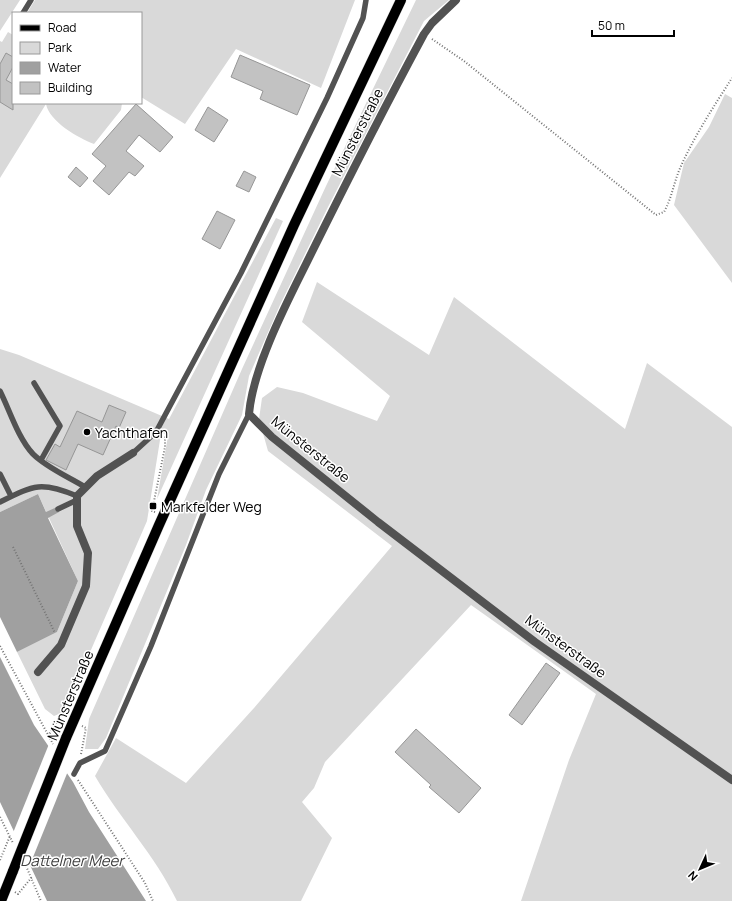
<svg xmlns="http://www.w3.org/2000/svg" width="732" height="901" font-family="Manrope,sans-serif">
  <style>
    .green { fill: #d9d9d9 }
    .water { fill: #a0a0a0 }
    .pier { fill: #fff }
    .building { fill: #c2c2c2; stroke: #969696 }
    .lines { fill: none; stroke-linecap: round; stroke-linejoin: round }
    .primary-casing { stroke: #dbdbdb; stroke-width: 11 }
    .path { stroke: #747474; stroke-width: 2; stroke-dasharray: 1 2; stroke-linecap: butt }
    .lane { stroke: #525252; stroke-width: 5.5 }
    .street { stroke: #525252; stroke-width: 8 }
    .primary { stroke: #000; stroke-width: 10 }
    .primary-bridge-casing { stroke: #dbdbdb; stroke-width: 11; stroke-linecap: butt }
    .primary-bridge { stroke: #000; stroke-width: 10 }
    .poi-dot { fill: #000; stroke: #fff; stroke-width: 1.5 }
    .labels { text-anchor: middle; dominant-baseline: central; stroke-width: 3; stroke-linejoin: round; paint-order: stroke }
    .street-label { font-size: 14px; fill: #000; stroke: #fff }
    .poi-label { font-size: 14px; fill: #000; stroke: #fff; text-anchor: start }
    .water-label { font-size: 15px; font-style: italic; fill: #414141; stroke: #fff }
  </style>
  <rect width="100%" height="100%" fill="#fff"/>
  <path class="green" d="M 0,0 L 20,0 L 0,31 Z
    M 35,0 L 355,0 L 321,88 L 236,49 L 185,124 L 141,97 L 141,13 L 27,13 Z
    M 416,0 L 449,0 L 424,21 L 328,207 L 280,305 L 249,376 L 242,415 L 206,490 L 186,545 L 106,738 L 98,749 L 85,749 L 89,719 L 242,369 L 326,186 Z
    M 8,32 L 13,35 L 13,103 L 122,103 L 121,110 L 94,144 C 78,138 49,121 46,104 L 0,178 L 0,41 L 2,42 Z
    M 725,94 L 732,98 L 732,283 L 674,205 L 684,163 L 709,127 Z
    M 276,218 L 283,221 L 157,499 L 168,436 L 163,433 L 160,440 L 147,521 L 64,712 L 54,716 L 45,709 L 17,652 L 57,632 L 78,581 L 38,494 L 0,512 L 0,349 L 19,355 L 169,419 Z
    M 317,282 L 429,355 L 454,297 L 625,429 L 647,363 L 732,427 L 732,901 L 521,901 L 569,760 L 596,694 L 471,605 L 325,762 L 314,788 L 302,802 L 332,838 L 301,901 L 177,901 C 155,855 120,819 95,776 L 116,738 L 186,783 L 254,708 L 392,546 L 268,451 L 259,419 L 262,398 L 277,387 L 303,393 L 377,421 L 390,396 L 302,322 Z"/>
  <path class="water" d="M 38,494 L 46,512 L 57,507 L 59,512 L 48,518 L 78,581 L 57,632 L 17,652 L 0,617 L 0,512 Z
    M 0,657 L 34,725 L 73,782 L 89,812 L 146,901 L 47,901 L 0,802 Z"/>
  <path class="pier" d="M 49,744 L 68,771 L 29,867 L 13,833 Z"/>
  <path class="building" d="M 6,53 L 13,57 L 13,67 L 6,80 L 13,84 L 13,110 L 0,102 L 0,64 Z
    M 240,55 L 310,85 L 297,115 L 260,99 L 263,91 L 231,77 Z
    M 136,104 L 173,137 L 160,152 L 139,135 L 126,151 L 144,166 L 135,176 L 129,172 L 109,195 L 93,181 L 106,166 L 92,154 Z
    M 208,107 L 228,120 L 214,142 L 195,130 Z
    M 76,167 L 88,178 L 80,187 L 68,177 Z
    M 244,171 L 256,177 L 249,192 L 236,186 Z
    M 217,211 L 235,220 L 220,249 L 202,239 Z
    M 109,405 L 126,412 L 119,428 L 116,426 L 103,455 L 78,444 L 66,470 L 46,460 L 55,444 L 60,447 L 77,411 L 102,422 Z
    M 546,663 L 560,673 L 522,725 L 509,715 Z
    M 416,729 L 481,788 L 459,813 L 429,787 L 431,785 L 395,752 Z"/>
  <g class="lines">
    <g class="primary-casing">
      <path id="primary" d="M 66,738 L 159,525 L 294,225 L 401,0
        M 1,901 L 13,871"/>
    </g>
    <path class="path" d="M 432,39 L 464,61 L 656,215 L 664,212 C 672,198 674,181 681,166 C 695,135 714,106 732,78
      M 155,512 L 152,511 L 165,447 L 165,437 L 163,436
      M 13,547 L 55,633
      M 0,646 L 53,744
      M 48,736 L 62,714 L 64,716
      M 81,754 L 86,728 L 82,726
      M 78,780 L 145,883 L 153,901
      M 0,817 L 13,843
      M 0,860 L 10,836
      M 26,866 L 41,901
      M 15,892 L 18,894 L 32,877"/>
    <path class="lane" d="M 23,13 L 31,0
      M 34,383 L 60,426 L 41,460
      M 0,391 C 10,411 18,438 33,454 C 47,468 69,477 85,487
      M 133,453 L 156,432 L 241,273 L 327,98 L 363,18 L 366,0
      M 0,474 L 11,496
      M 0,502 C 34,485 41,481 77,496
      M 58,509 L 77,500
      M 74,774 L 80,763 L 105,751 L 151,646 L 219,474 L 249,414"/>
    <path class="street" d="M 456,0 L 432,23 L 424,34 C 383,110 344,187 306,264 C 285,306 253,368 249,414 L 272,437 L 378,522 L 535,642 L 732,780
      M 38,672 L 61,645 L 86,586 L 88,553 L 77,526 L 77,496 L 97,476 L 133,453"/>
    <use href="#primary" class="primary"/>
    <g class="primary-bridge-casing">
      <path id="primary-bridge" d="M 13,871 L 66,738"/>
    </g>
    <use href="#primary-bridge" class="primary-bridge"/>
  </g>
  <g class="poi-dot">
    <circle cx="87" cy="432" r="4"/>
    <rect x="149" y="502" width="8" height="8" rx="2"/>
  </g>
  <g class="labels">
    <g class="street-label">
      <text transform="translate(357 132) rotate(-63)">Münsterstraße</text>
      <text transform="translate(311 449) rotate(39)">Münsterstraße</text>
      <text transform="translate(566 646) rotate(36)">Münsterstraße</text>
      <text transform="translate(70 695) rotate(-67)">Münsterstraße</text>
    </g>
    <g class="poi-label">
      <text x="95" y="432">Yachthafen</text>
      <text x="161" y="506">Markfelder Weg</text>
    </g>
    <g class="water-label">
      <text x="72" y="860">Dattelner Meer</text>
    </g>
  </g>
  <rect x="12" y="12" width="130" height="92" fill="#ffffff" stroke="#999999"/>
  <rect x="20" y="25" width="20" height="6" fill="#000000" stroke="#999999"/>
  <text x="48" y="32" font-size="12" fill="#000000">Road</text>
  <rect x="20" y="42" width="20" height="12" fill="#d9d9d9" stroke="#999999"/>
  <text x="48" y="52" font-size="12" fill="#000000">Park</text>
  <rect x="20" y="62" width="20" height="12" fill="#a0a0a0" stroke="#999999"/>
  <text x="48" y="72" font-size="12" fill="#000000">Water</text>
  <rect x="20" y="82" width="20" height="12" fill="#c2c2c2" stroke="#999999"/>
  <text x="48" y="92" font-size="12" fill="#000000">Building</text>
  <g transform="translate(700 869) rotate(226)" stroke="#ffffff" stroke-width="3" paint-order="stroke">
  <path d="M0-3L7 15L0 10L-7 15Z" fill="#000000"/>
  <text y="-6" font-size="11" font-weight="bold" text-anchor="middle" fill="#000000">N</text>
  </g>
  <path d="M592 30v6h82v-6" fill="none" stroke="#000000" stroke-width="2"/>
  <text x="598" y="30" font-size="12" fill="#000000" stroke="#ffffff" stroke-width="3" paint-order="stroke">50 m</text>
</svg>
